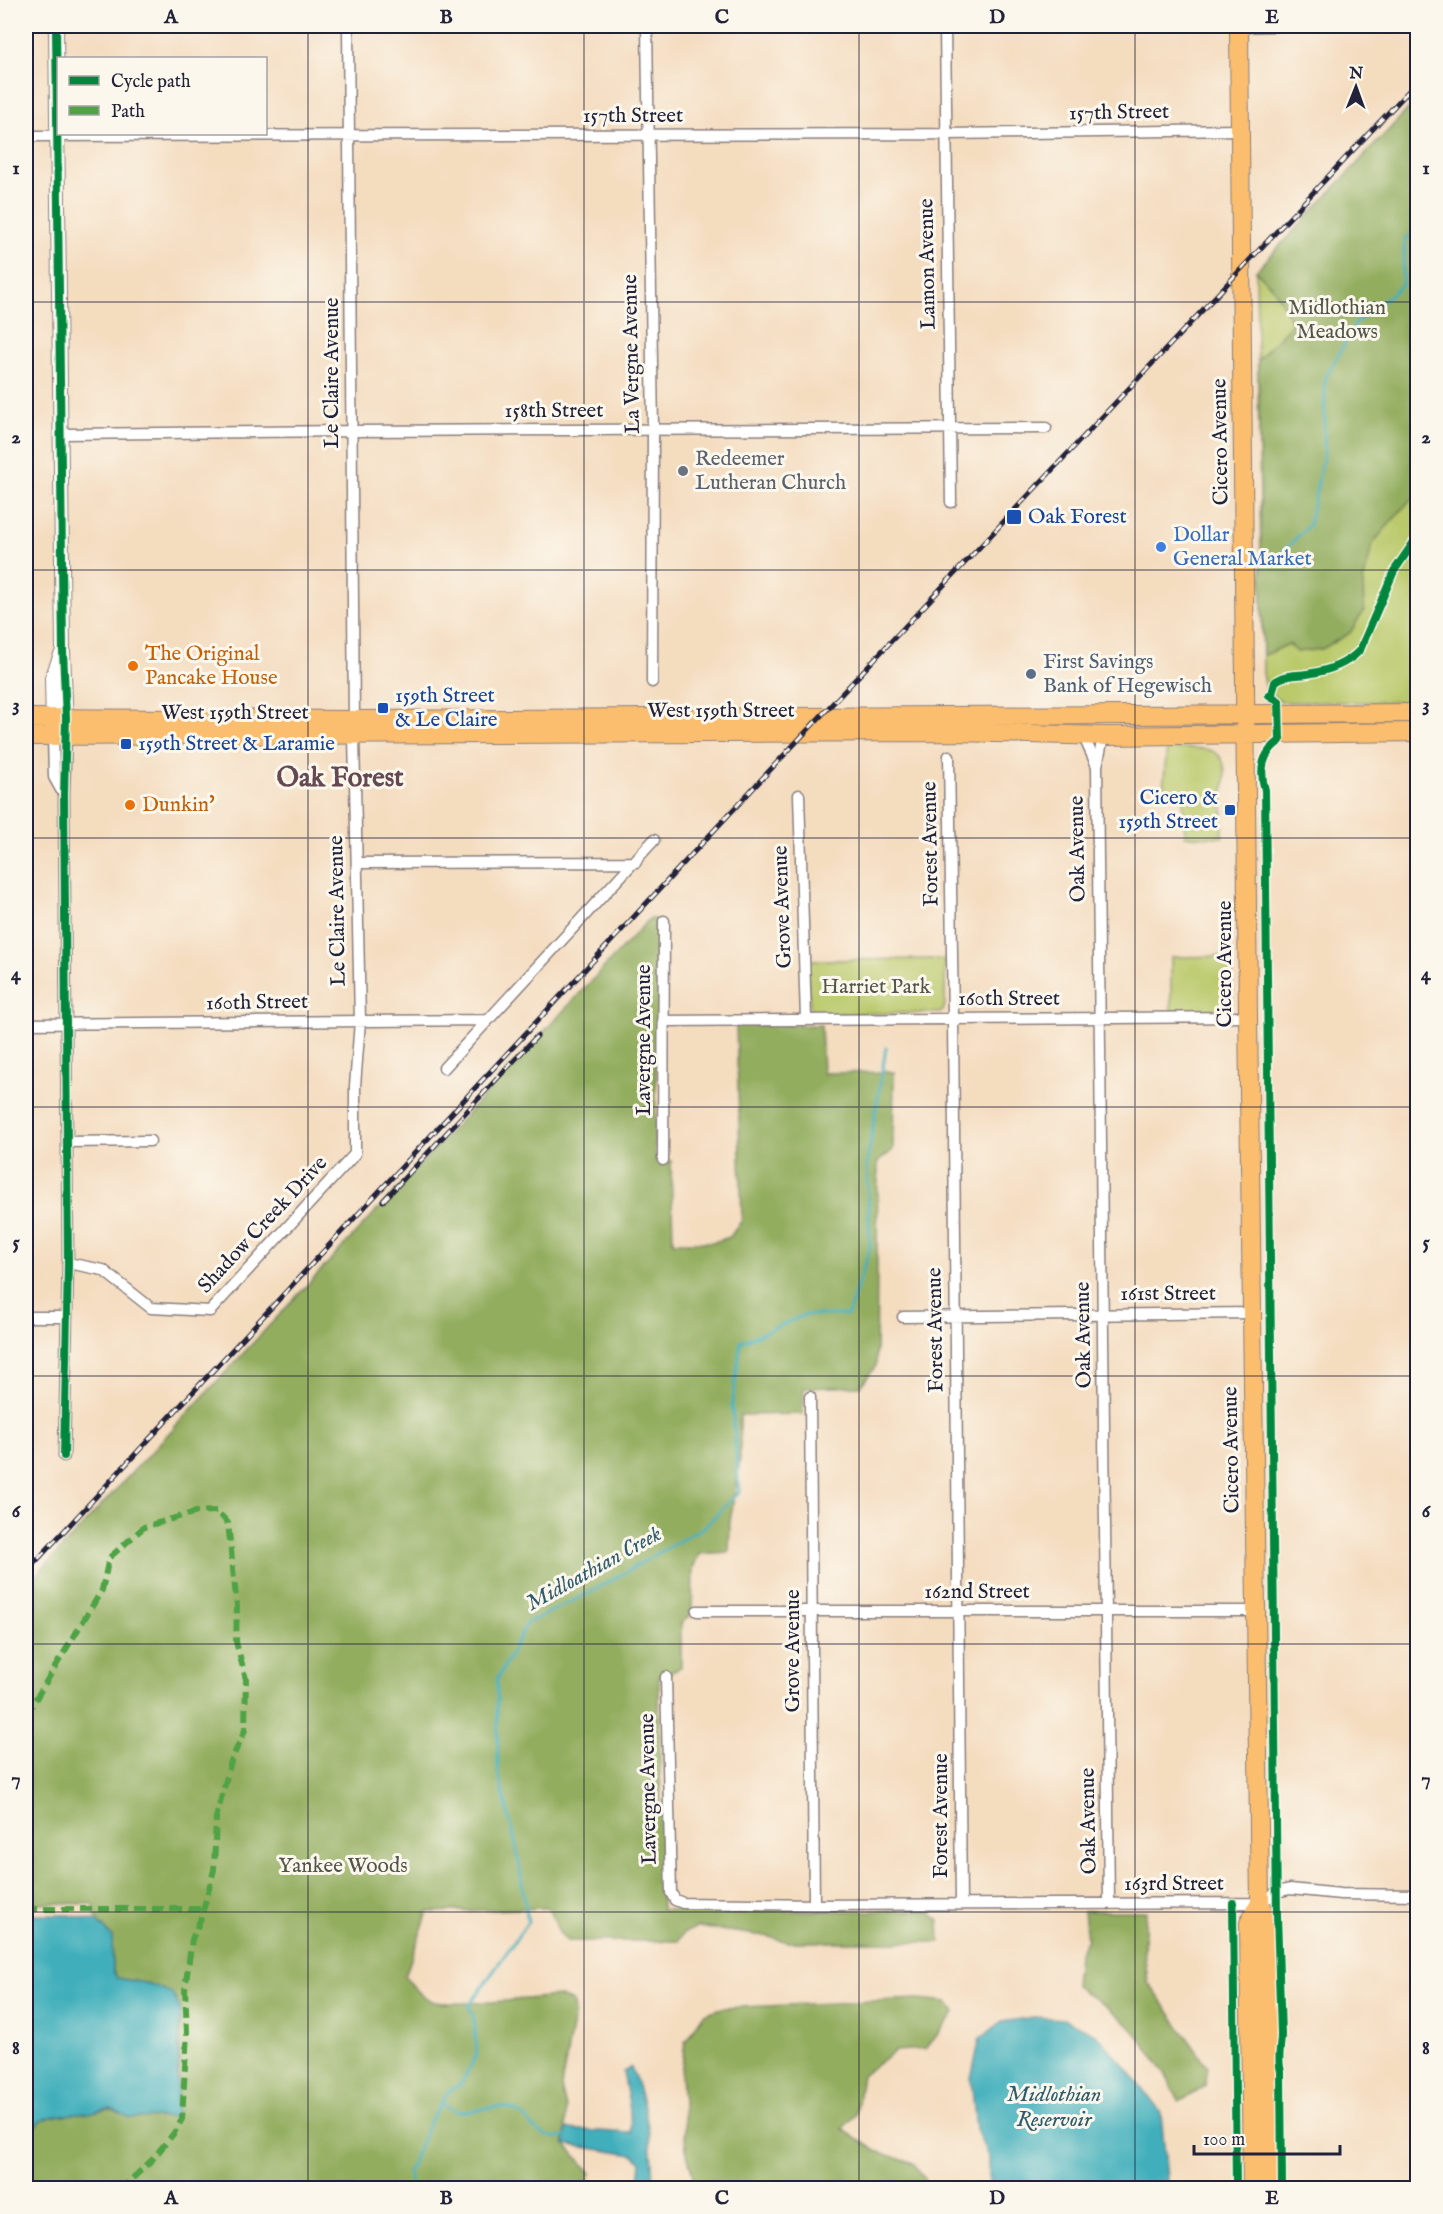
<svg xmlns="http://www.w3.org/2000/svg" width="1443" height="2214" font-family="'IM FELL English',serif">
  <style>
    .green { fill: #bac96b; stroke: #6e7653; stroke-width: 1.5 }
    .forest { fill: #93ad5f; stroke: #5a684d; stroke-width: 1.5 }
    .water { fill: #3fafbb; stroke: #30687b; stroke-width: 1.5 }
    .lines { fill: none; stroke-linecap: round; stroke-linejoin: round }
    .stream { stroke: #3fafbb; stroke-width: 3 }
    .minor-casing { stroke: #8b7f7d; stroke-width: 13 }
    .tertiary-casing { stroke: #8b7f7d; stroke-width: 16 }
    .primary-casing { stroke: #8b7f7d; stroke-width: 20 }
    .minor { stroke: #fff; stroke-width: 10 }
    .tertiary { stroke: #fff; stroke-width: 14 }
    .primary { stroke: #fbbd6e; stroke-width: 18 }
    .rail-casing { stroke: #22223b; stroke-width: 5 }
    .rail { stroke: #fbf7ec; stroke-width: 3; stroke-dasharray: 9; stroke-linecap: butt }
    .quiet { stroke: #50a245; stroke-width: 6; stroke-dasharray: 12 6; stroke-linecap: butt }
    .cycleway-casing { stroke: #fbf7ec; stroke-width: 11 }
    .cycleway { stroke: #00873e; stroke-width: 8 }
    .grid { fill: none; stroke: #22223b; stroke-width: 1.5; stroke-opacity: 0.55 }
    .worship-dot { fill: #6b7280; stroke: #fbf7ec; stroke-width: 2 }
    .transit-dot { fill: #1a4fb4; stroke: #fbf7ec; stroke-width: 2 }
    .shop-dot { fill: #3f7fe0; stroke: #fbf7ec; stroke-width: 2 }
    .food-dot { fill: #e8710a; stroke: #fbf7ec; stroke-width: 2 }
    .service-dot { fill: #5c6f8a; stroke: #fbf7ec; stroke-width: 2 }
    .labels { text-anchor: middle; dominant-baseline: central; stroke-width: 6; stroke-linejoin: round; paint-order: stroke }
    .street-label { font-size: 21px; fill: #22223b; stroke: #fbf7ec }
    .park-label { font-size: 21px; fill: #505449; stroke: #fbf7ec }
    .worship-label { font-size: 21px; fill: #5b616d; stroke: #fbf7ec; text-anchor: start }
    .transit-label { font-size: 21px; fill: #164399; stroke: #fbf7ec; text-anchor: start }
    .shop-label { font-size: 21px; fill: #366cbe; stroke: #fbf7ec; text-anchor: start }
    .food-label { font-size: 21px; fill: #c56008; stroke: #fbf7ec; text-anchor: start }
    .service-label { font-size: 21px; fill: #4e5e75; stroke: #fbf7ec; text-anchor: start }
    .water-label { font-size: 22px; font-style: italic; fill: #2e5a6e; stroke: #fbf7ec }
    .district-label { font-size: 27px; font-weight: bold; fill: #644952; stroke: #fbf7ec }
    .neatline { fill: none; stroke: #22223b; stroke-width: 2 }
    .grid-label { font-size: 20px; text-anchor: middle; font-weight: bold; fill: #22223b }
  </style>
  <rect width="100%" height="100%" fill="#fbf7ec"/>
  <filter id="ink" filterUnits="userSpaceOnUse"><feTurbulence type="fractalNoise" baseFrequency=".0167" numOctaves="2"/><feDisplacementMap in="SourceGraphic" scale="12" xChannelSelector="R" yChannelSelector="G"/><feConvolveMatrix kernelMatrix="1 2 1 2 8 2 1 2 1" color-interpolation-filters="sRGB"/></filter>
  <filter id="wash" filterUnits="userSpaceOnUse"><feTurbulence type="fractalNoise" baseFrequency=".008" numOctaves="4" result="noise"/><feDisplacementMap in="SourceGraphic" scale="24" xChannelSelector="R" yChannelSelector="G"/><feGaussianBlur stdDeviation="1.35" result="paint"/><feColorMatrix in="noise" values="0 0 0 0 0 0 0 0 0 0 0 0 0 0 0 0 0 1.4 0 .05"/><feComposite in="paint" operator="in"/></filter>
  <g filter="url(#wash)">
    <rect width="100%" height="100%" fill="#f4dcbf"/>
    <path class="green" d="M 1417,100 L 1417,702 L 1283,702 L 1267,693 L 1263,674 L 1256,271 Z
      M 1167,748 C 1180,750 1195,746 1209,750 C 1233,756 1223,786 1223,804 C 1222,815 1223,826 1223,837 L 1185,836 L 1183,800 L 1179,793 L 1163,788 Z
      M 1232,956 L 1232,1001 L 1226,1010 L 1171,1011 L 1171,957 Z
      M 945,959 L 945,1005 L 943,1010 L 940,1013 L 817,1014 L 810,1009 L 806,960 Z"/>
    <path class="forest" d="M 1417,100 L 1417,499 L 1411,499 L 1373,543 L 1363,582 L 1364,610 L 1350,633 L 1322,649 L 1297,652 L 1289,644 L 1263,656 L 1258,360 L 1292,323 L 1274,289 L 1256,271 Z
      M 650,918 L 659,920 L 655,1157 L 671,1161 L 673,1242 L 714,1242 L 730,1237 L 742,1220 L 736,1025 L 821,1025 L 823,1073 L 894,1072 L 893,1150 L 878,1162 L 876,1366 L 861,1386 L 804,1388 L 803,1414 L 740,1415 L 740,1459 L 730,1522 L 729,1552 L 699,1554 L 693,1568 L 692,1614 L 681,1623 L 681,1668 L 659,1677 L 662,1910 L 929,1911 L 939,1921 L 940,1942 L 788,1942 L 765,1936 L 697,1927 L 684,1933 L 678,1941 L 567,1941 C 553,1930 558,1920 547,1908 L 428,1912 L 405,1976 C 412,1986 420,1996 432,2001 C 447,2008 536,1998 558,1996 L 573,2002 L 574,2016 L 561,2087 L 566,2108 L 565,2144 L 591,2173 L 584,2188 L 26,2188 L 26,2135 C 47,2112 58,2116 86,2113 C 99,2112 107,2105 119,2112 L 176,2117 L 180,2050 L 180,2009 L 150,1984 L 117,1978 L 113,1972 L 112,1937 L 97,1921 L 93,1904 L 26,1903 L 26,1586 Z
      M 1084,1911 L 1146,1911 L 1144,1951 L 1148,1982 L 1208,2067 L 1205,2086 L 1180,2102 C 1165,2072 1146,2041 1121,2018 C 1107,2006 1090,1996 1075,1986 L 1078,1955 L 1087,1939 Z
      M 918,1999 L 948,2002 L 955,2012 L 926,2049 L 895,2051 L 862,2075 L 856,2115 L 842,2129 L 876,2151 L 914,2164 L 924,2178 L 926,2188 L 696,2188 L 686,2149 L 681,2074 L 685,2042 L 704,2014 L 722,2008 Z"/>
    <path class="water" d="M 26,1915 L 69,1915 L 97,1921 L 112,1937 L 113,1972 L 117,1978 L 150,1984 L 172,1993 L 180,2009 L 176,2117 L 129,2118 L 112,2108 C 103,2108 96,2112 88,2113 C 59,2117 48,2110 26,2135 Z
      M 1034,2017 L 1064,2019 L 1096,2034 L 1125,2066 L 1161,2113 L 1167,2179 L 1163,2188 L 989,2188 L 989,2159 L 976,2129 L 971,2078 L 980,2039 L 1002,2022 Z
      M 631,2067 C 648,2108 652,2145 653,2188 L 638,2188 L 641,2162 L 633,2155 L 565,2144 L 566,2129 L 631,2133 L 630,2110 L 623,2072 Z"/>
    <g class="lines">
      <path class="stream" d="M 1267,564 L 1272,563 L 1309,525 L 1324,453 L 1325,379 L 1356,323 L 1402,285 L 1405,238 L 1418,232
        M 440,2102 C 459,2123 487,2102 509,2108 C 533,2114 529,2141 565,2137
        M 412,2188 L 408,2172 L 431,2119 L 448,2092 L 461,2084 L 477,2054 L 474,2019 L 469,2006 L 528,1922 L 517,1850 L 498,1772 L 497,1680 L 527,1623 L 589,1593 L 704,1527 L 739,1492 L 732,1405 L 741,1342 L 805,1315 L 848,1315 L 870,1248 L 867,1163 L 886,1048"/>
    </g>
  </g>
  <g filter="url(#ink)">
    <g class="lines">
      <g class="minor-casing">
        <path id="minor" d="M 348,26 L 354,720
          M 647,26 L 653,430 L 652,682
          M 945,26 L 951,502
          M 1239,27 L 1276,26
          M 26,136 L 946,134 L 1240,130
          M 61,434 L 352,431 L 1046,428
          M 1083,735 L 1097,766
          M 53,736 L 54,777 L 64,795
          M 1107,736 L 1102,742 L 1097,766 L 1109,1904
          M 949,756 L 953,1019 L 961,1904
          M 799,795 L 806,1019
          M 357,863 L 636,862
          M 663,1021 L 1248,1017
          M 26,1024 L 488,1020
          M 444,1068 L 654,840
          M 67,1142 L 150,1141
          M 663,1160 L 664,921
          M 68,1263 L 103,1270 L 151,1308 L 210,1311 L 355,1154 L 355,1086 L 360,1021 L 354,735
          M 26,1317 L 67,1317
          M 903,1317 L 1252,1313
          M 810,1397 L 814,1905
          M 64,1456 L 68,1263 L 64,795 L 66,736
          M 697,1611 L 1257,1611
          M 666,1677 L 671,1893 L 675,1900 L 683,1903 L 814,1905 L 1260,1903 L 1277,1892 L 1290,1889 L 1341,1894 L 1418,1895"/>
      </g>
      <g class="tertiary-casing">
        <path id="tertiary" d="M 56,26 L 63,651 L 66,725
          M 53,727 L 52,678 L 61,655"/>
      </g>
      <g class="primary-casing">
        <path id="primary" d="M 1239,26 L 1248,1017 L 1260,1903 L 1267,1923 L 1270,2188
          M 26,718 L 354,720 L 1418,713
          M 26,736 L 953,732 L 1107,736 L 1418,732
          M 1252,2188 L 1249,1923 L 1260,1903"/>
      </g>
      <use href="#minor" class="minor"/>
      <use href="#tertiary" class="tertiary"/>
      <use href="#primary" class="primary"/>
      <g class="rail-casing">
        <path id="rail" d="M 383,1201 L 537,1036
          M 26,1572 L 771,769 L 1418,81"/>
      </g>
      <use href="#rail" class="rail"/>
      <path class="quiet" d="M 26,1715 L 102,1590 L 109,1558 L 144,1527 L 196,1512 L 217,1511 L 228,1523 L 237,1606 L 236,1642 L 246,1679 L 245,1730 L 231,1761 L 216,1818 L 214,1870 L 201,1918 L 192,1939 L 185,1989 L 187,2032 L 182,2119 L 174,2133 L 151,2161 L 122,2188
        M 26,1909 L 204,1909"/>
      <g class="cycleway-casing">
        <path id="cycleway" d="M 56,26 L 63,651 L 66,718 L 64,795 L 68,1263 L 64,1456
          M 1233,1903 L 1236,2188
          M 1282,2188 L 1281,2071 C 1277,2060 1281,2046 1281,2034 C 1280,1994 1278,1955 1277,1915 L 1265,790 C 1259,770 1262,753 1280,741 L 1279,701 L 1269,695 L 1272,694 L 1275,682 C 1283,674 1296,676 1307,674 C 1328,671 1346,665 1360,650 L 1394,571 L 1418,536"/>
      </g>
      <use href="#cycleway" class="cycleway"/>
    </g>
  </g>
  <path class="grid" d="M 308,26 L 308,2188M 584,26 L 584,2188M 859,26 L 859,2188M 1135,26 L 1135,2188M 26,302 L 1418,302M 26,570 L 1418,570M 26,838 L 1418,838M 26,1107 L 1418,1107M 26,1376 L 1418,1376M 26,1644 L 1418,1644M 26,1912 L 1418,1912"/>
  <circle class="worship-dot" cx="683" cy="471" r="6"/>
  <g class="transit-dot">
    <rect x="1006" y="509" width="16" height="16" rx="3"/>
    <rect x="377" y="702" width="12" height="12" rx="3"/>
    <rect x="120" y="738" width="12" height="12" rx="3"/>
    <rect x="1224" y="804" width="12" height="12" rx="3"/>
  </g>
  <circle class="shop-dot" cx="1161" cy="547" r="6"/>
  <g class="food-dot">
    <circle cx="133" cy="666" r="6"/>
    <circle cx="130" cy="805" r="6"/>
  </g>
  <circle class="service-dot" cx="1031" cy="674" r="6"/>
  <g class="labels">
    <g class="street-label">
      <text transform="translate(1119 113) rotate(-1)">157th Street</text>
      <text x="633" y="116">157th Street</text>
      <text transform="translate(928 264) rotate(-91)">Lamon Avenue</text>
      <text transform="translate(632 354) rotate(-91)">La Vergne Avenue</text>
      <text transform="translate(332 373) rotate(-90)">Le Claire Avenue</text>
      <text x="554" y="411">158th Street</text>
      <text transform="translate(1221 442) rotate(-91)">Cicero Avenue</text>
      <text x="721" y="711">West 159th Street</text>
      <text x="235" y="713">West 159th Street</text>
      <text transform="translate(931 844) rotate(-91)">Forest Avenue</text>
      <text transform="translate(1078 849) rotate(-91)">Oak Avenue</text>
      <text transform="translate(783 907) rotate(-92)">Grove Avenue</text>
      <text transform="translate(338 911) rotate(-91)">Le Claire Avenue</text>
      <text transform="translate(1225 964) rotate(-90)">Cicero Avenue</text>
      <text x="1009" y="999">160th Street</text>
      <text transform="translate(257 1003) rotate(-1)">160th Street</text>
      <text transform="translate(644 1040) rotate(-90)">Lavergne Avenue</text>
      <text transform="translate(263 1225) rotate(-47)">Shadow Creek Drive</text>
      <text x="1168" y="1294">161st Street</text>
      <text transform="translate(936 1330) rotate(-91)">Forest Avenue</text>
      <text transform="translate(1084 1335) rotate(-91)">Oak Avenue</text>
      <text transform="translate(1232 1450) rotate(-91)">Cicero Avenue</text>
      <text x="977" y="1592">162nd Street</text>
      <text transform="translate(793 1651) rotate(-90)">Grove Avenue</text>
      <text transform="translate(649 1789) rotate(-91)">Lavergne Avenue</text>
      <text transform="translate(941 1816) rotate(-90)">Forest Avenue</text>
      <text transform="translate(1089 1821) rotate(-91)">Oak Avenue</text>
      <text x="1174" y="1884">163rd Street</text>
    </g>
    <g class="park-label">
      <text x="1337" y="308">Midlothian<tspan x="1337" dy="24">Meadows</tspan></text>
      <text x="876" y="987">Harriet Park</text>
      <text x="343" y="1866">Yankee Woods</text>
    </g>
    <g class="worship-label">
      <text x="695" y="459">Redeemer<tspan x="695" dy="24">Lutheran Church</tspan></text>
    </g>
    <g class="transit-label">
      <text x="1028" y="517">Oak Forest</text>
      <text x="395" y="696">159th Street<tspan x="395" dy="24">&amp; Le Claire</tspan></text>
      <text x="138" y="744">159th Street &amp; Laramie</text>
      <text x="1218" y="798" text-anchor="end">Cicero &amp;<tspan x="1218" dy="24">159th Street</tspan></text>
    </g>
    <g class="shop-label">
      <text x="1173" y="535">Dollar<tspan x="1173" dy="24">General Market</tspan></text>
    </g>
    <g class="food-label">
      <text x="145" y="654">The Original<tspan x="145" dy="24">Pancake House</tspan></text>
      <text x="142" y="805">Dunkin'</text>
    </g>
    <g class="service-label">
      <text x="1043" y="662">First Savings<tspan x="1043" dy="24">Bank of Hegewisch</tspan></text>
    </g>
    <g class="water-label">
      <text transform="translate(594 1569) rotate(-29)">Midloathian Creek</text>
      <text x="1054" y="2095">Midlothian<tspan x="1054" dy="25">Reservoir</tspan></text>
    </g>
    <g class="district-label">
      <text x="340" y="779">Oak Forest</text>
    </g>
  </g>
  <rect width="1443" height="2214" fill="none" stroke="#fbf7ec" stroke-width="66"/>
  <rect x="57" y="57" width="210" height="78" fill="#fbf7ec" stroke="#a4a2a5" stroke-width="1.5"/>
  <rect x="69" y="76" width="30" height="9" fill="#00873e" stroke="#a4a2a5" stroke-width="1.5"/>
  <text x="111" y="87" font-size="18" fill="#22223b">Cycle path</text>
  <rect x="69" y="106" width="30" height="9" fill="#50a245" stroke="#a4a2a5" stroke-width="1.5"/>
  <text x="111" y="117" font-size="18" fill="#22223b">Path</text>
  <g transform="translate(1356 87) rotate(1)" stroke="#fbf7ec" stroke-width="4.5" paint-order="stroke">
  <path d="M0-4.5L10 22L0 15L-10 22Z" fill="#22223b"/>
  <text y="-9" font-size="16" font-weight="bold" text-anchor="middle" fill="#22223b">N</text>
  </g>
  <path d="M1194 2145v9h146v-9" fill="none" stroke="#22223b" stroke-width="3"/>
  <text x="1203" y="2145" font-size="18" fill="#22223b" stroke="#fbf7ec" stroke-width="4.5" paint-order="stroke">100 m</text>
  <rect x="33" y="33" width="1377" height="2148" class="neatline"/>
  <g class="grid-label">
    <text x="171" y="23">A</text>
    <text x="446" y="23">B</text>
    <text x="722" y="23">C</text>
    <text x="997" y="23">D</text>
    <text x="1272" y="23">E</text>
    <text x="16" y="174">1</text>
    <text x="1426" y="174">1</text>
    <text x="16" y="443">2</text>
    <text x="1426" y="443">2</text>
    <text x="16" y="711">3</text>
    <text x="1426" y="711">3</text>
    <text x="16" y="980">4</text>
    <text x="1426" y="980">4</text>
    <text x="16" y="1248">5</text>
    <text x="1426" y="1248">5</text>
    <text x="16" y="1517">6</text>
    <text x="1426" y="1517">6</text>
    <text x="16" y="1785">7</text>
    <text x="1426" y="1785">7</text>
    <text x="16" y="2054">8</text>
    <text x="1426" y="2054">8</text>
    <text x="171" y="2204">A</text>
    <text x="446" y="2204">B</text>
    <text x="722" y="2204">C</text>
    <text x="997" y="2204">D</text>
    <text x="1272" y="2204">E</text>
  </g>
</svg>
